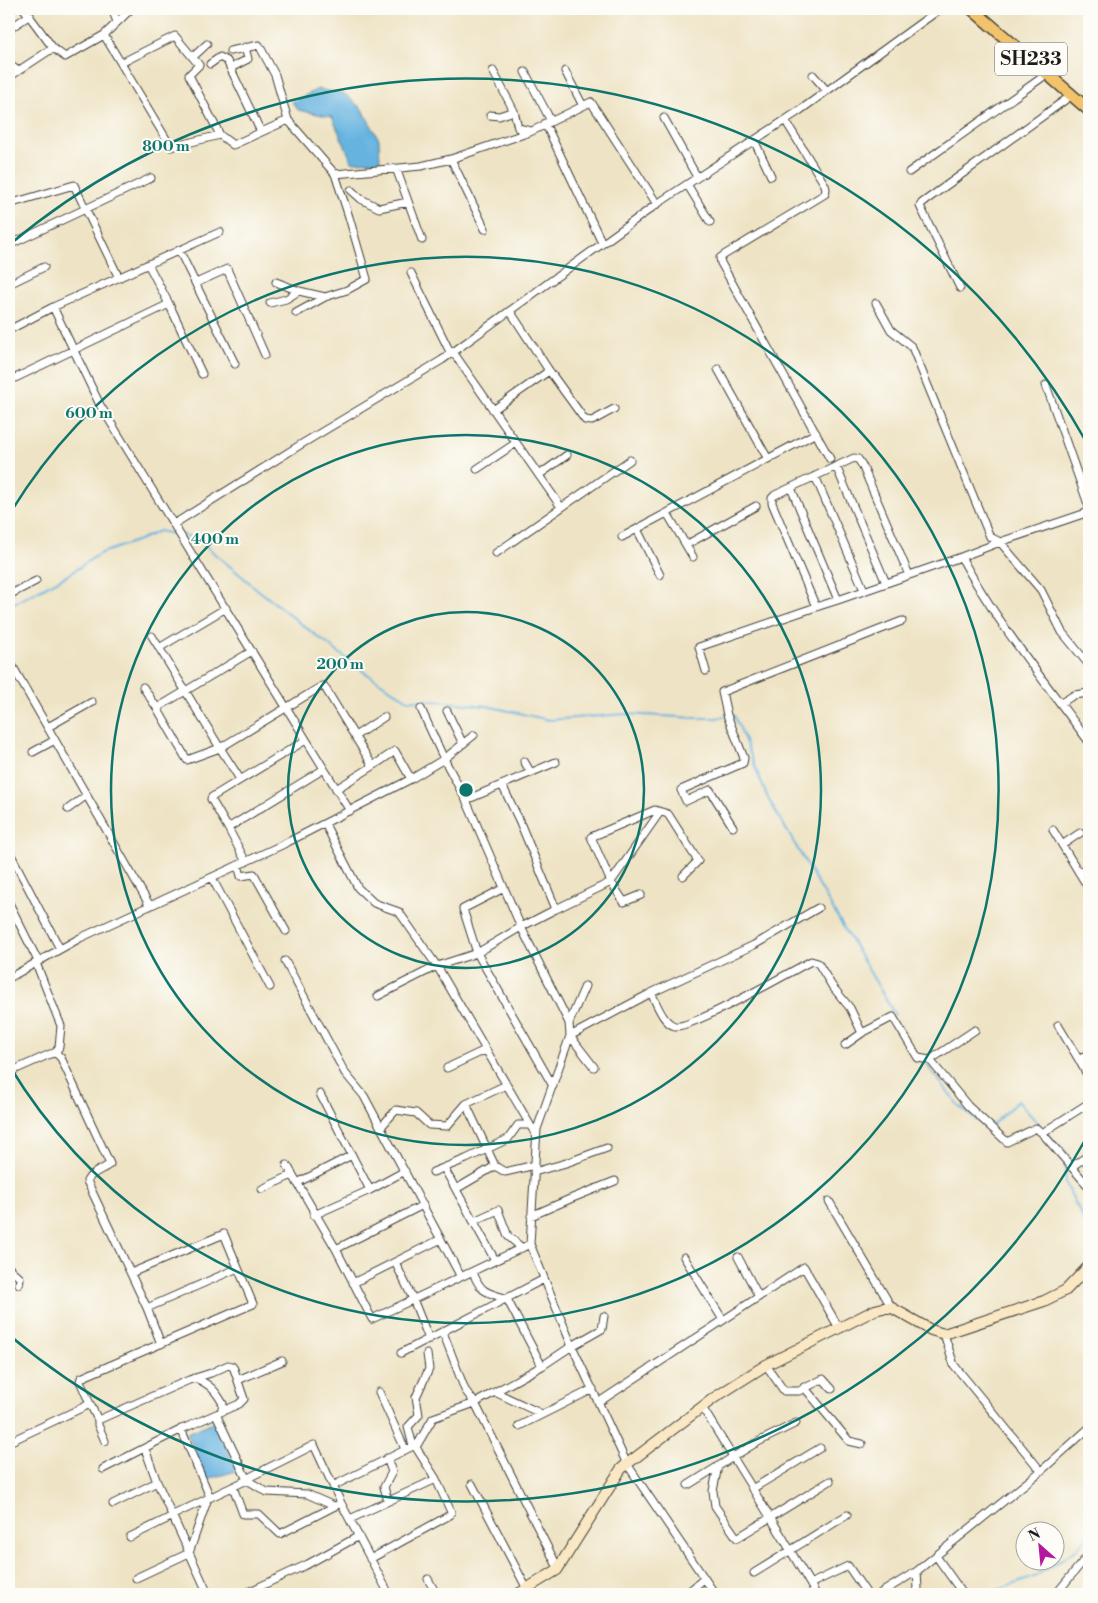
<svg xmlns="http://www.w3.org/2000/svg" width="1098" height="1603" font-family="'Libre Bodoni',serif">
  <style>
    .water { fill: #66b3e0; stroke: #41687e }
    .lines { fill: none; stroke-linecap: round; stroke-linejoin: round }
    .stream { stroke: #66b3e0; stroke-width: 2 }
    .street-casing { stroke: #3c3a35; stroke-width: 9 }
    .secondary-casing { stroke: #3c3a35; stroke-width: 12 }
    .primary-casing { stroke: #3c3a35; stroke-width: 14 }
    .street { stroke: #fff; stroke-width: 7 }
    .secondary { stroke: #fae7c3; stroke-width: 10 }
    .primary { stroke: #f2c36a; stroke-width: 11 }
    .ring { fill: none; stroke: #0f766e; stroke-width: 2.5 }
    .labels { text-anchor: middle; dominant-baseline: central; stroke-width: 4; stroke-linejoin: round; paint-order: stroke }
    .shield { fill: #fdfcf7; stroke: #605f5e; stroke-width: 1 }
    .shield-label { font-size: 19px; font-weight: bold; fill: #1c1c1c }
    .centre { fill: #0f766e; stroke: #fdfcf7; stroke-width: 2.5 }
    .ring-label { font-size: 15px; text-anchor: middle; font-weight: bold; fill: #0f766e; stroke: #fdfcf7; stroke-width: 4; stroke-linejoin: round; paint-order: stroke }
  </style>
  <rect width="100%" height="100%" fill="#fdfcf7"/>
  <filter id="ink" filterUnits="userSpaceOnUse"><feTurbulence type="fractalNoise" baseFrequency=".02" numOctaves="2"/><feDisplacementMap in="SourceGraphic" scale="10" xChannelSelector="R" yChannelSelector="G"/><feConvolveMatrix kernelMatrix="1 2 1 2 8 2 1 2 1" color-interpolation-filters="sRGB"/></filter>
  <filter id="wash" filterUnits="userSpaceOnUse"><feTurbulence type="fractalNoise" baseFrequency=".0096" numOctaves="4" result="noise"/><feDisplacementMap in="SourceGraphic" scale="20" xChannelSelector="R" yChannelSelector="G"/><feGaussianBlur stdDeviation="1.12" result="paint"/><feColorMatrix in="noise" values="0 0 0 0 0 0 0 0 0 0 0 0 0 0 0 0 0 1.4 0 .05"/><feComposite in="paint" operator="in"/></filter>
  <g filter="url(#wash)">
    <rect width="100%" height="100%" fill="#eee3c4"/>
    <path class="water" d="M 318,89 L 345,94 L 362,109 L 379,139 L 380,161 L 352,162 L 332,117 L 298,110 L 292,102 Z
      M 215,1421 L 237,1471 L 207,1479 L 187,1433 Z"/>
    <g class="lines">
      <path class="stream" d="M 182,535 L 196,538 L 257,589 L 309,630 L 364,672 L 408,700 L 435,701 L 487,706 L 549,720 L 625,714 L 698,718 L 716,718 L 725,717
        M 9,606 L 68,575 L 99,554 L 139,540 L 159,531 L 178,535
        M 730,716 L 734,715 C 747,743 756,772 769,800 L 895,1015
        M 924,1061 L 958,1105 L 988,1129 L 989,1128
        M 992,1125 L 1018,1101 L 1043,1129
        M 1046,1133 L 1067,1154 L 1067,1157
        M 1065,1164 L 1066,1184 L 1089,1231
        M 987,1594 L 1034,1577 L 1076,1550 L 1089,1535"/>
    </g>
  </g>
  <g filter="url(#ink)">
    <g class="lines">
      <g class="street-casing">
        <path id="street" d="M 24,9 L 53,48 L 65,57 L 104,35 L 131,9
          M 112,9 L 117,22
          M 9,29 L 30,15
          M 104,35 L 171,147 L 220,135 L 233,145 L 288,120 L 335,174 L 421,166 L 451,159 L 530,132 L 591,102 L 657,204 L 799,111 L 940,9
          M 230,51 L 259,45 L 275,75 L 288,120
          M 193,57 L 207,44
          M 121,63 L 175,36 L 199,65 L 189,75 L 220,135
          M 9,64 L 18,71
          M 210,64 L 220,57 L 227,61 L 261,132
          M 231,68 L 248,59 L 245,47
          M 493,71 L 514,111 L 518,128 L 531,131
          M 565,71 L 583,106
          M 525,72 L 551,121
          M 813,75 L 827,91
          M 9,77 L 53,48
          M 490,115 L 499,116 L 514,111
          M 664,118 L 697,177
          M 785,120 L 825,185 L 826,189 L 825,194 L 724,255 L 720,258 L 721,263 L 830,459
          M 545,123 L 602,243
          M 754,140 L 771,176
          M 451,159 L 485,229
          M 396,168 L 422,240
          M 909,172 L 1047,74
          M 687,184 L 710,222
          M 351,190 L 361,199 L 379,208 L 408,202
          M 9,204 L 74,185 L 119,278
          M 9,245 L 151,178
          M 179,250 L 235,364
          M 148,264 L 169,304 L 202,374
          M 411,273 L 451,354
          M 276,282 L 299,291 L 325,297
          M 196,283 L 227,269 L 265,355
          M 9,284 L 44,267
          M 960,288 L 920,206 L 922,203 L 1072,95
          M 270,303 L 286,299 L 299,291
          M 876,303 L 891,330 L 912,347 L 990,537 L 1000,542 L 1041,590 L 1062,632 L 1089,665
          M 53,307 L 100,405 L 350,811
          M 296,313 L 325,297 L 347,290 L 367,279 L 349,217 L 335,174
          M 9,330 L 53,307 L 220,232
          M 453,352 L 561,507
          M 548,369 L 585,420 L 592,421 L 614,409
          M 718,369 L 768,459
          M 9,381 L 169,304
          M 1046,385 L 1089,507
          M 493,410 L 546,373 L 548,369 L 510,311
          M 836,466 L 886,583
          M 477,469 L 516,443
          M 539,475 L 567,455
          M 815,476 L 864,590
          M 791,488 L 838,600
          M 667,513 L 693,557
          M 174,524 L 300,445 L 442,360 L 657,204
          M 637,529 L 660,575
          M 622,537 L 816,433
          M 686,545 L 756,506
          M 496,553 L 630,460
          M 961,557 C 997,623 1045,682 1089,742
          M 9,595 L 36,581
          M 816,607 L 772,503 L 772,498 L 775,495 L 854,458 L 858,459 L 862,465 L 909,575
          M 159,648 L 226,608
          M 9,660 L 150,906
          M 706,671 L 699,647 L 816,607 L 838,600 L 961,557 L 1000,542 L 1089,512
          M 143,687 L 157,708 L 187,760 L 220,748 L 152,636
          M 1061,703 L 1074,695 L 1089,693
          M 157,708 L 252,651
          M 421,709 L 444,759 L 466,800 L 521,927 L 477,953 L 553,1086
          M 447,711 L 463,744
          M 48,727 L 92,702
          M 355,736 L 384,717
          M 33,752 L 55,740
          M 524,761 L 531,773
          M 370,768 L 395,751 L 411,779
          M 240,779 L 220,748 L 322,686 L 324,686 L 371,763 L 370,768 L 336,789
          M 502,785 L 519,820 L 556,909 L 521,927 L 569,1023 L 570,1036 L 594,1067
          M 466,800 L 556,762
          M 68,809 L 87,795
          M 325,824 L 358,888 L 374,903 L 399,912 L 437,966 L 477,953 L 463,909 L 504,888
          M 733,827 L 710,790 L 686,801 L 681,790 L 743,763 L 744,758 L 727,715 L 722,692 L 902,621
          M 228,828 L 211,799 L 212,797 L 306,740
          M 1053,830 L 1089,889
          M 1062,845 L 1080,833
          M 9,851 L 60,949
          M 246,862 L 228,828 L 324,769
          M 238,865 L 241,876 L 254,874 L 286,931
          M 1079,873 L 1089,866
          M 212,878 L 270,987
          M 641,895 L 624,902 L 611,882 L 591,837 L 655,810 L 668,814 L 698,861 L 683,876
          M 9,903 L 38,961 L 36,963 L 61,1026 L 59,1047 L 55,1053 L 56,1053
          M 556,909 L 611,882 L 660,812
          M 285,961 L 345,1073 L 364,1096 L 461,1277
          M 9,978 L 80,938 L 284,844 L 411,779 L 444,759 L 474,735
          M 651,993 C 657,1004 663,1023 675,1026 C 689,1030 792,971 811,961 L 818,963 L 832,986 L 850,1008 L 862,1033
          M 378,996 L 437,966 L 536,1135
          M 569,1023 L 585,986
          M 1058,1025 L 1079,1060
          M 845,1045 L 862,1033 L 893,1017 L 918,1058 L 930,1060 L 968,1106 L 1007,1142 L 1036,1128 L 1042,1133 L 1089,1187
          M 1089,1053 L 1079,1060 L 1089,1078
          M 930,1060 L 975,1030
          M 447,1068 L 485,1050
          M 9,1070 L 12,1071 L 50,1054 L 56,1053 L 61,1058 L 110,1164 C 103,1170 91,1172 87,1181 L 147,1308 L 161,1344
          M 320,1094 L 370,1190
          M 466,1104 L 495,1166
          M 381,1127 L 396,1110 L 416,1113 L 429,1125 L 447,1126 L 466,1104 L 506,1085
          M 1042,1133 L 1089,1103
          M 287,1165 L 336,1249 L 372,1319 L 530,1244
          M 1071,1167 L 1089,1155
          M 444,1168 L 495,1260
          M 433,1172 L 466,1159 L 508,1139 L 518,1125 L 530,1125
          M 534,1172 L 566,1163 L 607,1148
          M 297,1183 L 352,1155
          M 262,1189 L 292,1175
          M 456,1189 L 495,1166 L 505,1172 L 535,1165
          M 829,1201 L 892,1308
          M 314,1215 L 370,1190 L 405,1171
          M 531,1216 L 570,1199 L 615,1181
          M 474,1221 L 498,1210 L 508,1236 L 522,1248
          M 336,1249 L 423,1205
          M 684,1257 L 723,1320
          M 738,1257 L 759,1297
          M 395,1262 L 413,1299 L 429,1339
          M 9,1268 L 20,1278 L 19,1284
          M 473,1272 C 481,1294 487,1292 507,1299 L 542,1366
          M 353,1283 L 441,1239
          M 147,1308 L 238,1268
          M 443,1332 L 465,1390 L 475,1403 L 558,1568
          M 944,1334 L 954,1365 L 1041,1471
          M 401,1353 L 544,1279
          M 766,1365 L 784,1391 L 799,1391 L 823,1379 L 832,1389
          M 194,1378 C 209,1383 216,1391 223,1404 L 221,1412
          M 238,1380 L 282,1361
          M 804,1387 L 849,1441 L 862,1444
          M 379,1392 L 405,1449
          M 495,1392 L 542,1414
          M 599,1402 L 804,1267 L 839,1328
          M 702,1407 L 783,1538 L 816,1594
          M 98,1420 L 189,1380 L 211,1373 L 228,1365 L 232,1366 L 234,1369 L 244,1399 L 239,1404 L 182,1429 L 103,1469
          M 519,1426 L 593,1389
          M 181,1429 L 210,1497
          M 105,1441 L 98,1425 L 98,1420 L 90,1404 L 80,1381 L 81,1378 L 253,1304 L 224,1234 L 131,1273
          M 9,1442 L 90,1404
          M 413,1446 L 408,1427 L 419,1415 L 416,1397 L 429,1369 L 427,1354
          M 416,1447 L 433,1418 L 475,1403 L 542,1366 L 572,1346 L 602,1329 L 604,1316
          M 145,1449 L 157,1482 L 208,1594
          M 387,1458 L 392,1472 L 384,1487 L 388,1501
          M 718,1466 L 713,1491 L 715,1506 L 737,1538 L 830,1481
          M 246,1479 L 314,1445 L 341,1503 L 389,1594
          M 247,1480 L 267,1492 L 307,1494 L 334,1506
          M 472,1484 L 527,1589
          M 688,1485 L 754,1444 L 796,1423
          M 333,1486 L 413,1446 L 415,1446 L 436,1479 L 451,1512 L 450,1515 L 370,1559
          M 233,1487 L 243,1514 L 259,1514 L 280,1534 L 341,1503
          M 752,1489 L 820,1448
          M 113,1504 L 157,1482
          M 173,1515 L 247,1480 L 216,1414
          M 350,1519 L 436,1479
          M 130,1537 L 173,1516
          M 936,1556 L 961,1591
          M 754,1573 L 847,1515
          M 136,1578 L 189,1553 L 208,1498
          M 428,1579 L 436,1594
          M 810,1584 L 848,1566 L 867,1594
          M 244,1594 L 308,1564 L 359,1536
          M 686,1594 L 705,1578
          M 715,1594 L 627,1464 L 572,1346 L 530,1244 L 537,1129 L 570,1036 L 651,993 L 754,945 L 818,908
          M 879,1594 L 917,1571 L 1041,1471 L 1089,1428
          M 914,1594 L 918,1589 L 917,1571
          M 1056,1594 L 1089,1554"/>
      </g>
      <g class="secondary-casing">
        <path id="secondary" d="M 518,1594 L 557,1570 L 621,1469 L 627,1464 L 714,1398 L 766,1365 L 875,1310 L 883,1308 L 892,1308 L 931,1330 L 944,1334 L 1044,1301 L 1066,1290 L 1089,1266"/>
      </g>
      <g class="primary-casing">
        <path id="primary" d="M 972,9 L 1089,110"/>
      </g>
      <use href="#street" class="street"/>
      <use href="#secondary" class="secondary"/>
      <use href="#primary" class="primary"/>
    </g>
  </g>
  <g class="ring">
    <circle cx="466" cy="790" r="178"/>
    <circle cx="466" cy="790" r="355"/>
    <path d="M9 515A533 533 0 1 1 9 1065"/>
    <path d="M1088 1135A711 711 0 0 1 9 1335M9 245A711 711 0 0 1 1088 445"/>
  </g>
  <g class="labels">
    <rect class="shield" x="995" y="42.5" width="72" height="33" rx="4"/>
    <g class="shield-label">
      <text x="1031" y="59">SH233</text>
    </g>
  </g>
  <circle cx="466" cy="790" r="8" class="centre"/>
  <g class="ring-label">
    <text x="166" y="151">800 m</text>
    <text x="89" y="418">600 m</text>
    <text x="215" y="544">400 m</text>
    <text x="340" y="669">200 m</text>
  </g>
  <rect width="1098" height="1603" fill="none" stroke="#fdfcf7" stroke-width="30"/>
  <g transform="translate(1040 1546) rotate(333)"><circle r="24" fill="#fdfcf7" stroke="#a3a29f"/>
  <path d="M0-4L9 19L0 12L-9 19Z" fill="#b5179e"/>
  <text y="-8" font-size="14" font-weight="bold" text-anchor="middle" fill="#1c1c1c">N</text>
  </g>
</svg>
